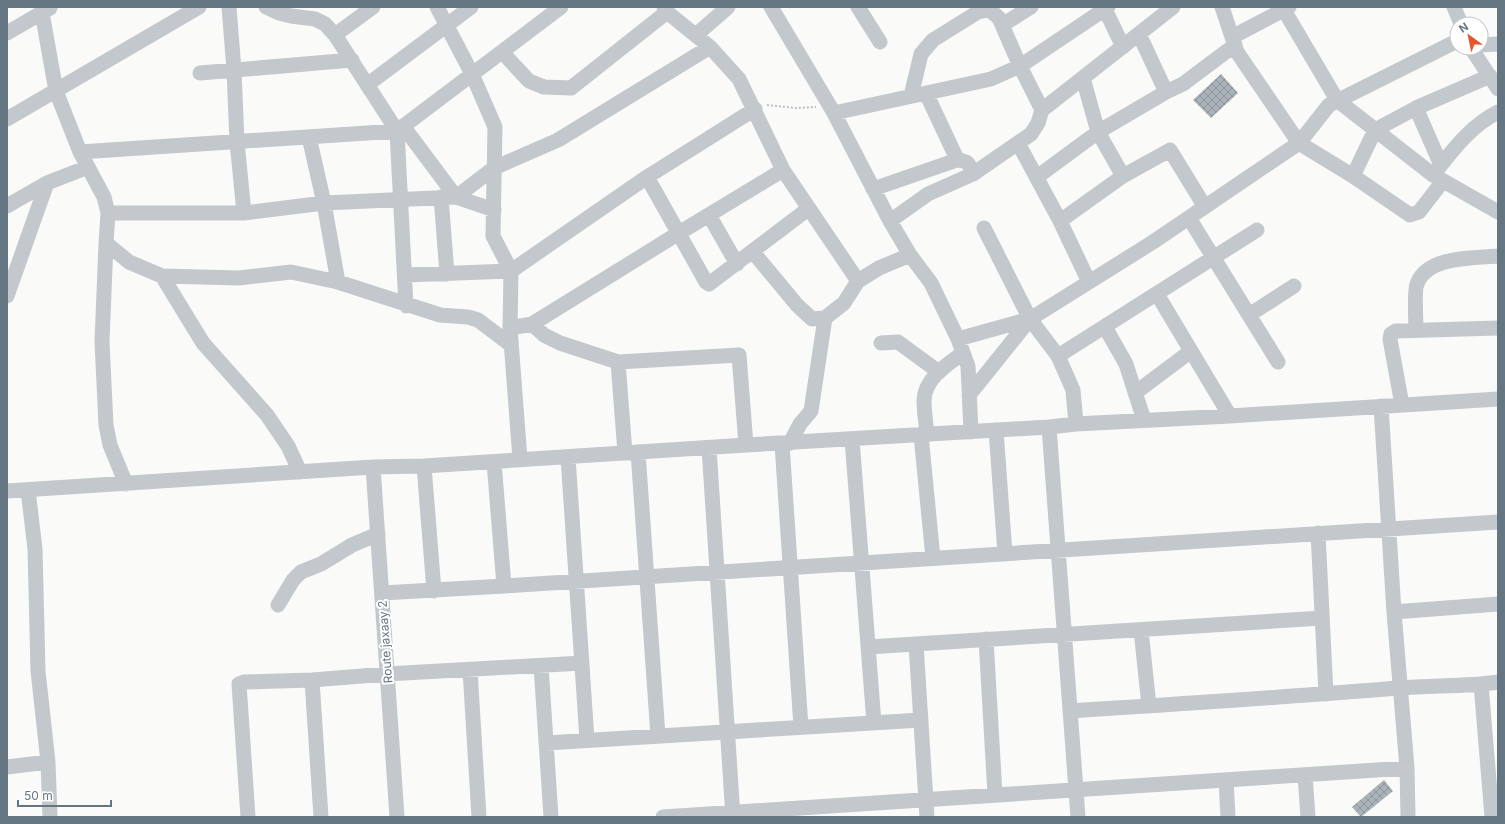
<svg xmlns="http://www.w3.org/2000/svg" width="1505" height="824" font-family="Inter,sans-serif">
  <style>
    .building { fill: url(#building-cross-hatch) }
    .lines { fill: none; stroke-linecap: round; stroke-linejoin: round }
    .path { stroke: #bbbfc2; stroke-width: 2; stroke-dasharray: 2 2; stroke-linecap: butt }
    .minor { stroke: #c3c8cc; stroke-width: 15 }
    .labels { text-anchor: middle; dominant-baseline: central; stroke-width: 4; stroke-linejoin: round; paint-order: stroke }
    .street-label { font-size: 12px; fill: #657683; stroke: #fff }
  </style>
  <defs>
    <pattern id="building-cross-hatch" width="8" height="8" patternUnits="userSpaceOnUse"><rect width="8" height="8" fill="#aab3b9"/><path d="M0 0l8 8M0 8l8-8" fill="none" stroke="#8e969c"/></pattern>
  </defs>
  <rect width="100%" height="100%" fill="#fafaf8"/>
  <path class="building" d="M 1221,74 L 1238,93 L 1211,118 L 1193,100 Z
    M 1384,780 L 1393,791 L 1361,817 L 1352,807 Z"/>
  <g class="lines">
    <path class="path" d="M 767,105 L 796,108 L 816,107"/>
    <path class="minor" d="M 41,7 L 56,91 L 80,152 L 104,197 L 108,213 L 106,243 L 129,262 L 162,276 L 203,343 L 267,415 L 288,446 L 300,472
      M 229,7 L 234,70 L 237,142 L 244,213
      M 266,7 L 279,13 L 291,16 L 315,19 L 325,24 L 335,35 L 397,131 L 406,306
      M 437,7 L 472,74 L 495,127 L 493,236 L 511,271 L 510,328 L 520,459
      M 664,7 L 667,12 L 710,47 L 739,79 L 783,170 L 858,281
      M 771,7 L 834,113 L 890,221 L 910,255 L 879,268 L 858,281 L 844,303 L 825,318 L 811,411 L 800,424 L 790,443
      M 858,7 L 880,42
      M 1222,7 L 1237,52 L 1299,143 L 1353,176 L 1410,215 L 1419,212 L 1443,181
      M 1454,7 L 1461,24
      M 1105,9 L 1123,47
      M 1284,10 L 1337,100 L 1433,175 L 1498,212
      M 1002,25 L 1031,7
      M 7,33 L 50,8
      M 1139,34 L 1166,92
      M 335,35 L 373,7
      M 696,35 L 728,7
      M 1232,37 L 1289,7
      M 1481,45 L 1498,44
      M 1471,48 L 1498,89
      M 502,52 L 529,81 L 544,87 L 571,88 L 667,12
      M 200,73 L 352,60
      M 1083,78 L 1098,132 L 1123,176
      M 367,85 L 471,7
      M 926,93 L 956,157 L 957,160 C 969,161 969,164 973,174
      M 911,96 L 921,54 L 933,40 L 978,12 L 988,10 L 992,12 L 999,18 L 1020,66 L 1042,110
      M 1416,108 L 1441,165
      M 834,113 L 991,79 L 1020,66 L 1108,7
      M 7,119 L 199,7
      M 403,126 L 456,197 L 494,210
      M 309,137 L 324,203 L 338,282
      M 1018,143 L 1060,221 L 1089,282
      M 80,152 L 397,131 L 561,7
      M 1433,175 C 1452,151 1470,126 1498,112
      M 1353,176 L 1375,130 L 1416,108 L 1490,76
      M 647,177 L 706,282 L 709,284 L 808,209
      M 1037,177 L 1098,132 L 1166,92 L 1183,84 L 1235,45
      M 873,189 L 957,160
      M 441,197 L 447,274
      M 7,206 L 47,183 L 88,167
      M 108,213 L 244,213 L 324,203 L 456,197 L 494,168 L 558,140 L 710,47
      M 709,215 L 737,264
      M 1189,218 L 1278,362
      M 890,221 L 928,194 L 973,174 L 1031,134 L 1038,123 L 1042,110 L 1173,7
      M 1060,221 L 1123,176 L 1170,150 L 1205,207
      M 984,228 L 1030,319 L 1058,356 L 1073,390 L 1076,424
      M 106,243 L 102,342 L 106,425 L 110,445 L 126,484
      M 753,252 L 797,305 L 812,319 L 825,318
      M 910,255 L 931,283 L 958,339 L 968,366 L 971,432
      M 405,275 L 511,271 L 647,177 L 755,109
      M 162,276 L 239,278 L 291,272 L 338,282 L 440,315 L 468,317 L 478,320 L 511,345
      M 1157,294 L 1230,416
      M 7,296 L 47,183
      M 1249,315 L 1294,286
      M 532,324 L 544,335 L 560,343 L 618,362 L 625,453
      M 1105,327 L 1126,364 L 1144,420
      M 510,328 L 532,324 L 679,233 L 783,170
      M 1416,330 C 1416,321 1414,290 1417,284 C 1427,256 1474,258 1498,256
      M 958,339 L 1030,319 L 1153,242 L 1299,143 L 1329,105 L 1457,41
      M 881,343 L 898,342 L 939,372
      M 1058,356 L 1257,230
      M 618,362 L 739,355 L 746,445
      M 1135,393 L 1191,351
      M 969,395 L 1030,319
      M 1402,405 L 1390,339 L 1391,334 L 1396,331 L 1498,328
      M 1381,406 L 1394,612 L 1407,768 L 1408,817
      M 1049,427 L 1078,817
      M 996,430 L 1005,554
      M 921,435 L 933,558
      M 927,435 C 926,423 924,411 924,400 C 925,378 947,365 963,353
      M 852,439 L 874,723
      M 782,444 L 801,727
      M 709,448 L 733,817
      M 638,452 L 658,736
      M 568,457 L 587,740
      M 494,462 L 504,586
      M 424,466 L 434,591
      M 373,467 L 397,817
      M 28,490 L 35,549 L 38,671 L 48,762 L 50,817
      M 7,491 L 373,467 L 424,466 L 746,445 L 1049,427 L 1076,424 L 1230,416 L 1498,399
      M 1318,533 L 1326,694
      M 382,593 L 504,586 L 1498,522
      M 278,605 L 293,580 L 301,572 L 321,564 L 352,545 L 378,534
      M 1394,612 L 1498,604
      M 1141,630 L 1149,706
      M 986,639 L 995,795
      M 916,644 L 927,817
      M 868,647 L 1322,618
      M 541,666 L 551,817
      M 470,670 L 479,817
      M 312,680 L 321,817
      M 1481,684 L 1492,817
      M 1070,711 C 1179,704 1289,697 1399,688 C 1432,685 1465,687 1498,682
      M 546,743 L 921,720
      M 7,767 L 48,762
      M 1305,775 L 1308,817
      M 1226,780 L 1228,817
      M 248,817 L 239,684 L 244,682 L 312,680 L 387,674 L 582,663
      M 663,817 L 1407,768"/>
  </g>
  <g class="labels">
    <g class="street-label">
      <text transform="translate(385 642) rotate(-94)">Route jaxaay 2</text>
    </g>
  </g>
  <rect width="1505" height="824" fill="none" stroke="#657683" stroke-width="16"/>
  <g transform="translate(1469 36) rotate(327)"><circle r="19" fill="#ffffff" stroke="#c1c8cd"/>
  <path d="M0-3L7 15L0 10L-7 15Z" fill="#e4572e"/>
  <text y="-6" font-size="11" font-weight="bold" text-anchor="middle" fill="#657683">N</text>
  </g>
  <path d="M18 800v6h93v-6" fill="none" stroke="#657683" stroke-width="2"/>
  <text x="24" y="800" font-size="12" fill="#657683" stroke="#ffffff" stroke-width="3" paint-order="stroke">50 m</text>
</svg>
